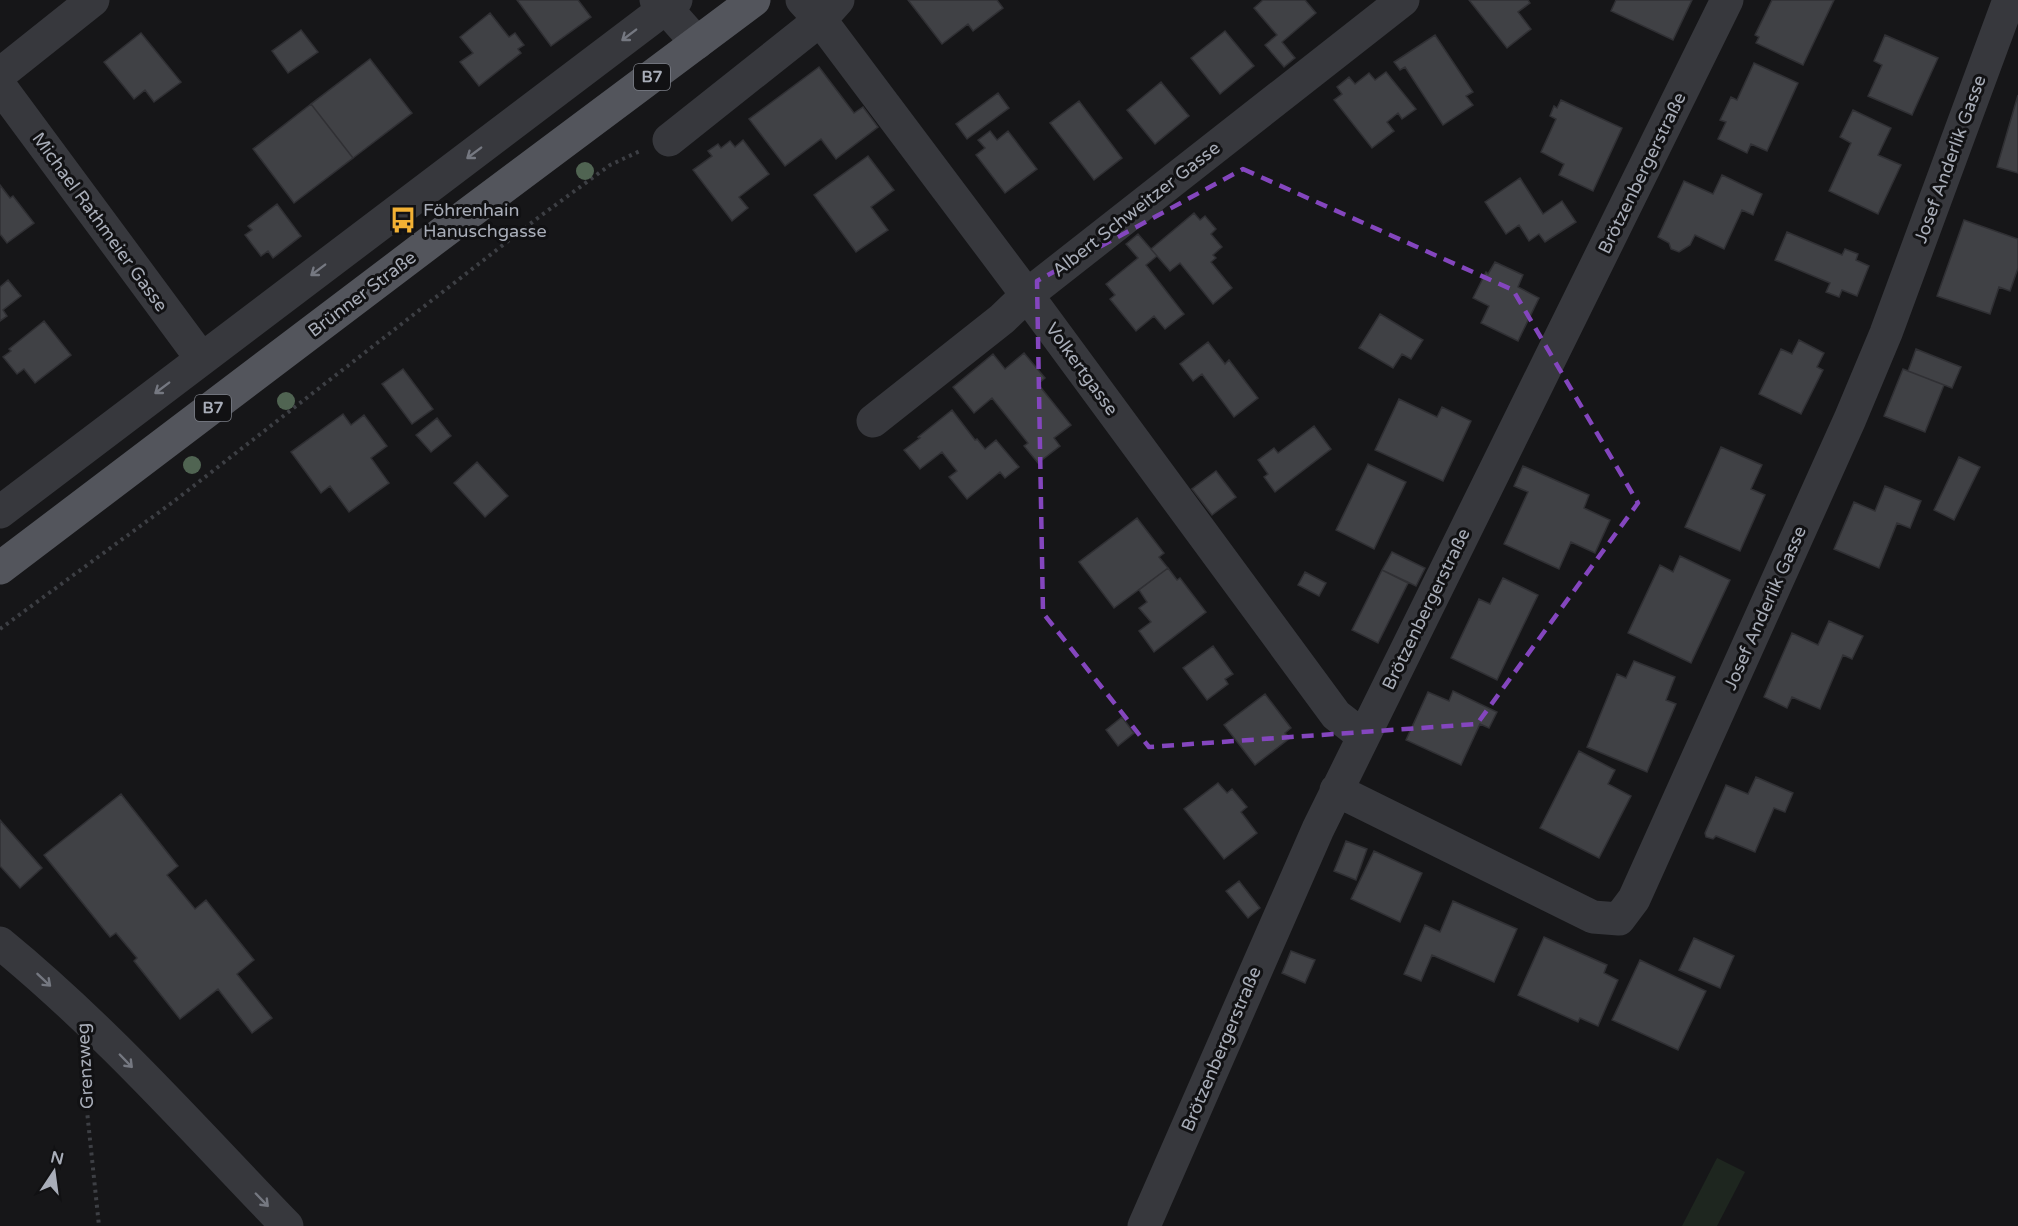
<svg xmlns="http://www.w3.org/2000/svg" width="2018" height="1226" font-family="'Varela Round',sans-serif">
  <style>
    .green { fill: #1e261f }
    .building { fill: #404145; stroke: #303034; stroke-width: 1.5 }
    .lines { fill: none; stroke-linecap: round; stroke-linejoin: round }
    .path { stroke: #3d3f44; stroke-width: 4; stroke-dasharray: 3 4.5; stroke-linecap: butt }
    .street { stroke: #37383d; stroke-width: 33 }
    .primary { stroke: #53555c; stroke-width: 33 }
    .tree { fill: #506452 }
    .oneway { stroke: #757881 }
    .marked { fill: none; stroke: #8446be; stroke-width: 4.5; stroke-dasharray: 12 8; stroke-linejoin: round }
    .labels { text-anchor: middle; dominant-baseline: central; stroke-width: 6; stroke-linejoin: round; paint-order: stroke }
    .shield { fill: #111113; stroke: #7b7e86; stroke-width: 1.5 }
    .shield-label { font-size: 16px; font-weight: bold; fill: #a8adb8 }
    .street-label { font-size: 18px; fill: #a8adb8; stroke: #111113 }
    .poi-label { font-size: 18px; fill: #a8adb8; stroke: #111113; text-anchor: start }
  </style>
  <rect width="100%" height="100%" fill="#161618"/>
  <path class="green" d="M 1717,1158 L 1745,1172 L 1717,1226 L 1682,1226 Z"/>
  <path class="building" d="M 517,0 L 578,0 L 591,17 L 551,46 Z
    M 908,0 L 997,0 L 1003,8 L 973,31 L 968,24 L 942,44 Z
    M 1263,0 L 1305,0 L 1316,13 L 1282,42 L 1295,58 L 1284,67 L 1265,45 L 1277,35 L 1254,8 Z
    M 1469,0 L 1528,0 L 1530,3 L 1518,12 L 1531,29 L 1507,48 Z
    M 1616,0 L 1692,0 L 1673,40 L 1611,11 Z
    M 1772,0 L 1834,0 L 1803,65 L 1756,43 L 1759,37 L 1755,35 Z
    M 490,13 L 509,37 L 515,33 L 524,45 L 518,49 L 521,53 L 479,86 L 460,62 L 473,53 L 460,37 Z
    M 301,30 L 318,52 L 288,73 L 272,51 Z
    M 1225,31 L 1254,66 L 1220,94 L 1191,58 Z
    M 141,33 L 181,82 L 154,102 L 145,90 L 134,99 L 104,62 Z
    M 1435,35 L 1473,92 L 1466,96 L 1473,105 L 1443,125 L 1405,67 L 1400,70 L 1394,62 Z
    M 1885,35 L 1938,58 L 1912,115 L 1868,96 L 1882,65 L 1874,61 Z
    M 370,59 L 412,113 L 353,158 L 311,104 Z
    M 1754,63 L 1798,83 L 1767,151 L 1751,144 L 1747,153 L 1718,139 L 1726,122 L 1720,120 L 1731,97 L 1737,100 Z
    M 819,67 L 854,113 L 863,107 L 878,127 L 836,159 L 821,139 L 785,166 L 749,119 Z
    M 1386,72 L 1416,109 L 1402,119 L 1398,113 L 1387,122 L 1394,131 L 1372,148 L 1334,100 L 1342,94 L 1337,87 L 1349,77 L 1355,84 L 1369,73 L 1375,80 Z
    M 1161,82 L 1189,116 L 1155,144 L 1127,110 Z
    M 998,93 L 1009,108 L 967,139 L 956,124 Z
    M 2018,95 L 2018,173 L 1997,167 Z
    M 1561,100 L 1622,128 L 1593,191 L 1559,175 L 1564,164 L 1541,152 L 1556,119 L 1550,116 L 1554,106 L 1557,108 Z
    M 1079,101 L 1122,158 L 1094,180 L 1050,123 Z
    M 311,104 L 353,158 L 294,203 L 253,149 Z
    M 1853,110 L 1891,128 L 1878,155 L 1901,165 L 1878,214 L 1829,191 L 1851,143 L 1840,137 Z
    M 990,131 L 997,140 L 1008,131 L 1037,169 L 1005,193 L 976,155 L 985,148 L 978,140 Z
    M 743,140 L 769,174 L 739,197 L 748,208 L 732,221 L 693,170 L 712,156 L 708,151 L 718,144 L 721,148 L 730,141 L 735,147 Z
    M 868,156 L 894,190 L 871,207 L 888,230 L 856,252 L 814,195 Z
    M 1722,175 L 1762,194 L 1753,215 L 1742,210 L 1724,249 L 1695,235 L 1690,245 L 1679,252 L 1671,249 L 1669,243 L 1658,237 L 1684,181 L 1713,194 Z
    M 1520,178 L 1543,214 L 1562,201 L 1576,222 L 1545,242 L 1539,234 L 1529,241 L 1519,225 L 1506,234 L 1485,202 Z
    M 0,185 L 10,198 L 13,196 L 34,223 L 7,243 L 0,234 Z
    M 277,204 L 301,236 L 273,258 L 268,251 L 261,256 L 245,235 L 252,230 L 248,226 Z
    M 1194,213 L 1200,220 L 1205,216 L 1216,229 L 1211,234 L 1222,247 L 1213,255 L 1216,258 L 1211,262 L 1232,288 L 1213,304 L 1180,263 L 1170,271 L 1151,249 Z
    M 1964,220 L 2018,239 L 2018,268 L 2010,291 L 1999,287 L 1990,314 L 1937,296 Z
    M 1787,232 L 1842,255 L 1845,249 L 1858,254 L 1856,260 L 1869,266 L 1857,296 L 1842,290 L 1839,297 L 1826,292 L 1830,283 L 1775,260 Z
    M 1138,234 L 1157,256 L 1146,265 L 1184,314 L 1165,329 L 1154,316 L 1136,331 L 1110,299 L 1115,295 L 1106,284 L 1138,258 L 1126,244 Z
    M 1495,262 L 1523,275 L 1518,287 L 1539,298 L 1518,341 L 1481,323 L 1489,306 L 1473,298 L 1486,272 L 1488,274 Z
    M 8,280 L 21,296 L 3,310 L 7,316 L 0,321 L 0,287 Z
    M 1380,314 L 1423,340 L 1411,359 L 1402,354 L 1393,368 L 1359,348 Z
    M 44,321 L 71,355 L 35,383 L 24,369 L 17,374 L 3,357 L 11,351 L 9,349 Z
    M 1799,340 L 1824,353 L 1817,367 L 1823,370 L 1801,414 L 1759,394 L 1781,349 L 1792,354 Z
    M 1208,342 L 1225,364 L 1229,360 L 1258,398 L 1234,417 L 1202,374 L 1193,381 L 1180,364 Z
    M 1916,349 L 1961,367 L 1952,388 L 1908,371 Z
    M 1024,353 L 1045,378 L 1038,384 L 1071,425 L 1054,438 L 1060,446 L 1038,463 L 1024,446 L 1028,443 L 992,398 L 974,413 L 953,387 L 993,354 L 1005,369 Z
    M 403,369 L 433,409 L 412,424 L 382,384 Z
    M 1903,369 L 1944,385 L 1925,432 L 1884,416 Z
    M 1399,399 L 1437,417 L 1442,407 L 1471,421 L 1443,481 L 1375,450 Z
    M 952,410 L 975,440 L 977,439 L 985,449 L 996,440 L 1019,467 L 1005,478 L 1000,472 L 967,499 L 949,477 L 957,471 L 942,452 L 920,469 L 904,450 L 920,438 L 918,437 Z
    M 343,414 L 351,425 L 364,415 L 387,446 L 371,458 L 389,483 L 349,512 L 330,486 L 321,493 L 291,452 Z
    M 437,418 L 451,436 L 431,452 L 416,435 Z
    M 1314,426 L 1331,449 L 1275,492 L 1264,477 L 1268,474 L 1258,460 L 1274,448 L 1278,453 Z
    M 1721,447 L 1762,465 L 1751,489 L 1765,495 L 1740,551 L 1685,527 Z
    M 1959,457 L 1980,467 L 1954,520 L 1934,510 Z
    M 477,462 L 508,496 L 485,517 L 454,483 Z
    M 1368,464 L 1406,482 L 1374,549 L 1336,530 Z
    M 1523,466 L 1589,495 L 1584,508 L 1610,520 L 1595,553 L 1571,542 L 1559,569 L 1504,544 L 1528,492 L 1514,486 Z
    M 1216,471 L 1236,497 L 1212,515 L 1192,489 Z
    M 1885,486 L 1921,501 L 1910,528 L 1897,523 L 1879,568 L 1834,549 L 1854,502 L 1875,511 Z
    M 1137,518 L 1164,553 L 1159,557 L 1168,568 L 1114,608 L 1079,562 Z
    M 1392,552 L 1425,568 L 1416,586 L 1382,570 Z
    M 1680,556 L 1730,580 L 1691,663 L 1628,633 L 1660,565 L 1673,572 Z
    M 1168,568 L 1177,580 L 1180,578 L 1206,612 L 1154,652 L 1139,631 L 1151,622 L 1139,608 L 1147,602 L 1139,590 Z
    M 1382,570 L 1408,583 L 1378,643 L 1352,630 Z
    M 1305,572 L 1326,583 L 1319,596 L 1298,585 Z
    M 1503,578 L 1538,595 L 1497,680 L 1451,658 L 1479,599 L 1490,604 Z
    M 1829,621 L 1863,636 L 1852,659 L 1843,655 L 1820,709 L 1792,697 L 1787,708 L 1764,697 L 1792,633 L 1818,645 Z
    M 1213,646 L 1233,674 L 1225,679 L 1228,684 L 1207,700 L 1183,668 Z
    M 1634,661 L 1675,677 L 1666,700 L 1676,704 L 1647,772 L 1587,747 L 1617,674 L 1626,678 Z
    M 1453,691 L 1497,712 L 1489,728 L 1480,724 L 1461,765 L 1406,740 L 1428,692 L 1449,701 Z
    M 1265,694 L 1291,728 L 1285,733 L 1290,738 L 1255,765 L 1224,725 Z
    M 1122,717 L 1134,733 L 1118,746 L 1106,730 Z
    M 1579,751 L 1615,770 L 1608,784 L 1631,796 L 1599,858 L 1540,828 Z
    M 1756,777 L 1793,793 L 1785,812 L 1774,808 L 1755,852 L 1716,836 L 1713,839 L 1706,837 L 1705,833 L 1726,785 L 1748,794 Z
    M 1218,783 L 1227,793 L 1232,789 L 1247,807 L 1241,812 L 1257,833 L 1224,859 L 1184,809 Z
    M 121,794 L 178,866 L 167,875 L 195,909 L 206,900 L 254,960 L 237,974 L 272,1018 L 252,1033 L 218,989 L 180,1019 L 134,961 L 137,958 L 116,933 L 110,937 L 44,855 Z
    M 0,820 L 42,868 L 20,888 L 0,866 Z
    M 1346,841 L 1367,849 L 1356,880 L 1334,871 Z
    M 1374,851 L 1422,873 L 1400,922 L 1351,899 Z
    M 1239,881 L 1260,908 L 1248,918 L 1226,891 Z
    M 1453,901 L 1517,929 L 1494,982 L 1432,955 L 1421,981 L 1404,974 L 1425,925 L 1440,932 Z
    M 1544,937 L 1607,965 L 1604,973 L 1618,980 L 1598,1026 L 1580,1018 L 1578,1022 L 1518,995 Z
    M 1694,938 L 1734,956 L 1720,988 L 1679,970 Z
    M 1291,951 L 1315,960 L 1305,983 L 1282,973 Z
    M 1640,960 L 1706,991 L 1678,1050 L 1612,1020 Z"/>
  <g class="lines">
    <path class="path" d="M 0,629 L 173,502 L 535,220 L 610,165 L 640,151
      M 82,1063 L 99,1226"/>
    <path class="street" d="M 656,0 L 666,8 L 697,43
      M 802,0 L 822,22 L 1027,295 L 1336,715 L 1363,736
      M 0,74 L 93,0
      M 0,86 L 201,358
      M 669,140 L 820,20 L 838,0
      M 873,421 L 1002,319 L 1027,295 L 1403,0
      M 0,512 L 676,0
      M 1336,790 L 1593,917 L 1619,919 L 1634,899 L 1850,419 L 1886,333 L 2009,0
      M 0,943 C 104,1028 194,1130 287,1226
      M 1144,1226 L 1318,829 L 1727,0"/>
    <path class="primary" d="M 0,568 L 425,246 L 754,0"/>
  </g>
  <g class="tree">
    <circle cx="585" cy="171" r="9"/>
    <circle cx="286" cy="401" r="9"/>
    <circle cx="192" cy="465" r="9"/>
  </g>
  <defs><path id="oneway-shaft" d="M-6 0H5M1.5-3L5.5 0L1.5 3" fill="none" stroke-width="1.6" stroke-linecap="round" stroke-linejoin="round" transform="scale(1.5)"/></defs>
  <g class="oneway">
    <use href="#oneway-shaft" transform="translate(629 35) rotate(143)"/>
    <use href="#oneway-shaft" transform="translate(474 153) rotate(143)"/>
    <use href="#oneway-shaft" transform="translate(318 270) rotate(143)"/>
    <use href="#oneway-shaft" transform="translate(162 388) rotate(143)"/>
    <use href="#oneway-shaft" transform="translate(44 980) rotate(43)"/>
    <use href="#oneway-shaft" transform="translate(126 1061) rotate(46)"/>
    <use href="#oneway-shaft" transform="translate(262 1200) rotate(46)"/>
  </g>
  <path class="marked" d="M 1243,169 L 1513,290 L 1638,503 L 1477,724 L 1149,747 L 1043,613 L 1037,281 Z"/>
  <defs>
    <g id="bus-bare" transform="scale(2.07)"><path d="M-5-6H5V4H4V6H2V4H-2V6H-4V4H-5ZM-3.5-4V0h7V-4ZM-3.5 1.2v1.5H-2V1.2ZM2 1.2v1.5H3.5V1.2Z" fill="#f2b134" stroke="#111113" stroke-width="2.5" paint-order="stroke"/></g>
  </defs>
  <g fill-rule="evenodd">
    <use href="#bus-bare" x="403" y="220"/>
  </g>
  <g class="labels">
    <g class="shield">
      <rect x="634" y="64" width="36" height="26" rx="4.5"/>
      <rect x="195" y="395" width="36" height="26" rx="4.5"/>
    </g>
    <g class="shield-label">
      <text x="652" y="77">B7</text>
      <text x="213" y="408">B7</text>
    </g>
    <g class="street-label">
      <text transform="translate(1950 159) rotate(-70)">Josef Anderlik Gasse</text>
      <text transform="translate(1642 173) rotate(-64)">Brötzenbergerstraße</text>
      <text transform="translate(1136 209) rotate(-38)">Albert Schweitzer Gasse</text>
      <text transform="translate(100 222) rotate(54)">Michael Rathmeier Gasse</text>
      <text transform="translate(362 294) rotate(-37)">Brünner Straße</text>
      <text transform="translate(1082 369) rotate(54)">Volkertgasse</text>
      <text transform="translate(1765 608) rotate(-66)">Josef Anderlik Gasse</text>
      <text transform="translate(1426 609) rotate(-64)">Brötzenbergerstraße</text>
      <text transform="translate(1221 1049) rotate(-67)">Brötzenbergerstraße</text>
      <text transform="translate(85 1066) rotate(-93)">Grenzweg</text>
    </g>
    <g class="poi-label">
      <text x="423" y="210">Föhrenhain<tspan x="423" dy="21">Hanuschgasse</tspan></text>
    </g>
  </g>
  <g transform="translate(54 1172) rotate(13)" stroke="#111113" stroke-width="4.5" paint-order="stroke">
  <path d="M0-4.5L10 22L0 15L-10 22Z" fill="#a8adb8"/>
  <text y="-9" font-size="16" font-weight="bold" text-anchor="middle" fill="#a8adb8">N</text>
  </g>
</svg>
